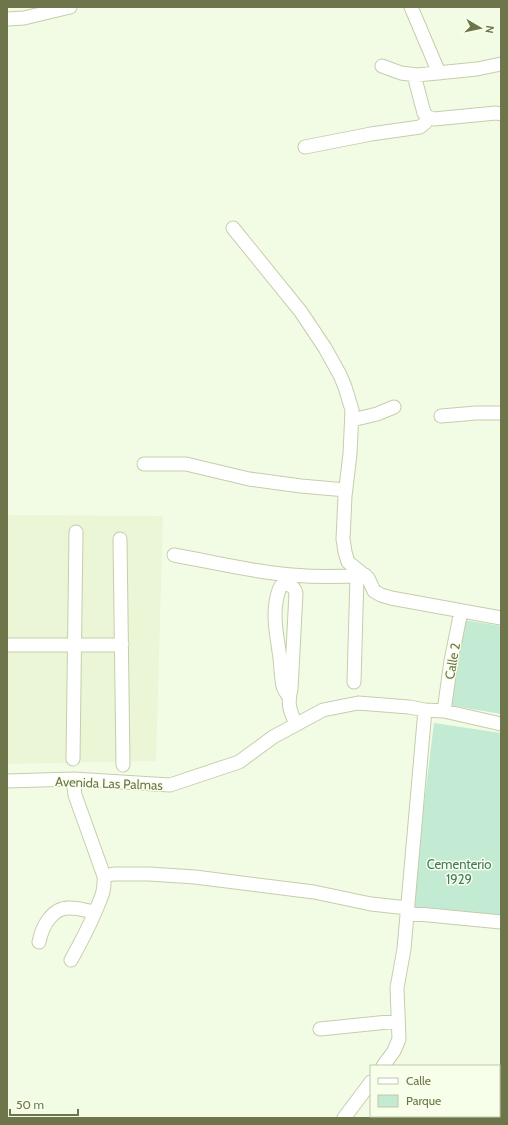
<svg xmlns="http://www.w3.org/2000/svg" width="508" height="1125" font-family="Cabin,sans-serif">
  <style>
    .residential { fill: #eaf6d6 }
    .green { fill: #c3ead3 }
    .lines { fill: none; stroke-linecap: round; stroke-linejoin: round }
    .minor-casing { stroke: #c5ceab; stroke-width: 15 }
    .minor { stroke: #fff; stroke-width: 13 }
    .labels { text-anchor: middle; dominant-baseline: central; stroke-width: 3; stroke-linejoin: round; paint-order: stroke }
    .street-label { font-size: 13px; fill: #6e754a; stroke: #f7ffeb }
    .park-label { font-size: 13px; fill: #427b60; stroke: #f7ffeb }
  </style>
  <rect width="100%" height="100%" fill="#f2fce5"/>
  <path class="residential" d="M 7,515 L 163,516 L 156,761 L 7,764 Z"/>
  <path class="green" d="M 464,620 L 501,626 L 501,714 L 449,705 Z
    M 434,723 L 501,733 L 501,919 L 411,909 Z"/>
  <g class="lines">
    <g class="minor-casing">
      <path id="minor" d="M 411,7 L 439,73
        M 7,19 L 24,18 L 70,7
        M 382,66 L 401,73 L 417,75 L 477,69 L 501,64
        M 414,75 L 424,113 L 428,117 L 434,119 L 496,113 L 501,114
        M 305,147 L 371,134 L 420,127 L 425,123 L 428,117
        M 233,228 L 301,312 L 325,348 L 340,375 L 345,387 L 352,410 L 350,454 L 345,496 L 343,539 L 345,552 L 348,562 L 368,578 L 374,591 L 381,595 L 391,598 L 501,618
        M 441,416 L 476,413 L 501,413
        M 352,420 L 377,414 L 394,407
        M 144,464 L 186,464 L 249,479 L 301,486 L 346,490
        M 120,539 L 123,765
        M 174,555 C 213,562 252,572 292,575 C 316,577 341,577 365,575
        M 7,645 L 122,645
        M 354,682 L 357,576
        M 289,697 C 287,694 284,690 283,686 C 281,677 281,667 280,658 C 277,635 271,613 279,590 C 282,580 294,584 296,593 L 291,689 C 287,704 290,711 296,724
        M 444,711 L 451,661 L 461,611
        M 73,759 L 76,532
        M 7,781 L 73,779 L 170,785 L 239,762 L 273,737 L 323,710 L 358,703 L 409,707 L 425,710 L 444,711 L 501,724
        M 104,876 L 114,874 L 149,874 L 195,877 L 314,892 L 371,904 L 408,908
        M 408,913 L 501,922
        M 39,942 C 42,927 52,907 70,908 C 79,908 87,911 95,912
        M 71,960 C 80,944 88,929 95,912 C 101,898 105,892 104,876 L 75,795 L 73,779
        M 320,1029 L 398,1021
        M 383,1066 L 394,1051 L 399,1039 L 397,988 L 404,949 L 425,710
        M 344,1118 L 371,1082
        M 434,1118 L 434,1116"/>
    </g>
    <use href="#minor" class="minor"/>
  </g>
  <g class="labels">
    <g class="street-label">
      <text transform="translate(452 661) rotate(-80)">Calle 2</text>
      <text transform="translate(109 783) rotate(2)">Avenida Las Palmas</text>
    </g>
    <g class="park-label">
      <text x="459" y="864">Cementerio<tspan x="459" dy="15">1929</tspan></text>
    </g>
  </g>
  <rect width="508" height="1125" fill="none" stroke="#6e754a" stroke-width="16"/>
  <rect x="370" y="1065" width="130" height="52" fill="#f7ffeb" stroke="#c0c8ab"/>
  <rect x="378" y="1078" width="20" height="6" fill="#ffffff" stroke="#c0c8ab"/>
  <text x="406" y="1085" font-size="12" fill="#6e754a">Calle</text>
  <rect x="378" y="1095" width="20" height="12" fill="#c3ead3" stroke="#c0c8ab"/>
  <text x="406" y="1105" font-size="12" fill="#6e754a">Parque</text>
  <g transform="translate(480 28) rotate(99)" stroke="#f7ffeb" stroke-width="3" paint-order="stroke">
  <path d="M0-3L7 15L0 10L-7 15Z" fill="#6e754a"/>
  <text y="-6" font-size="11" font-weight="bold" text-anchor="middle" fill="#6e754a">N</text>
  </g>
  <path d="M10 1109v6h68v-6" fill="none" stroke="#6e754a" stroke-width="2"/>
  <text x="16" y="1109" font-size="12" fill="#6e754a" stroke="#f7ffeb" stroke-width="3" paint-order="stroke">50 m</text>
</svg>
